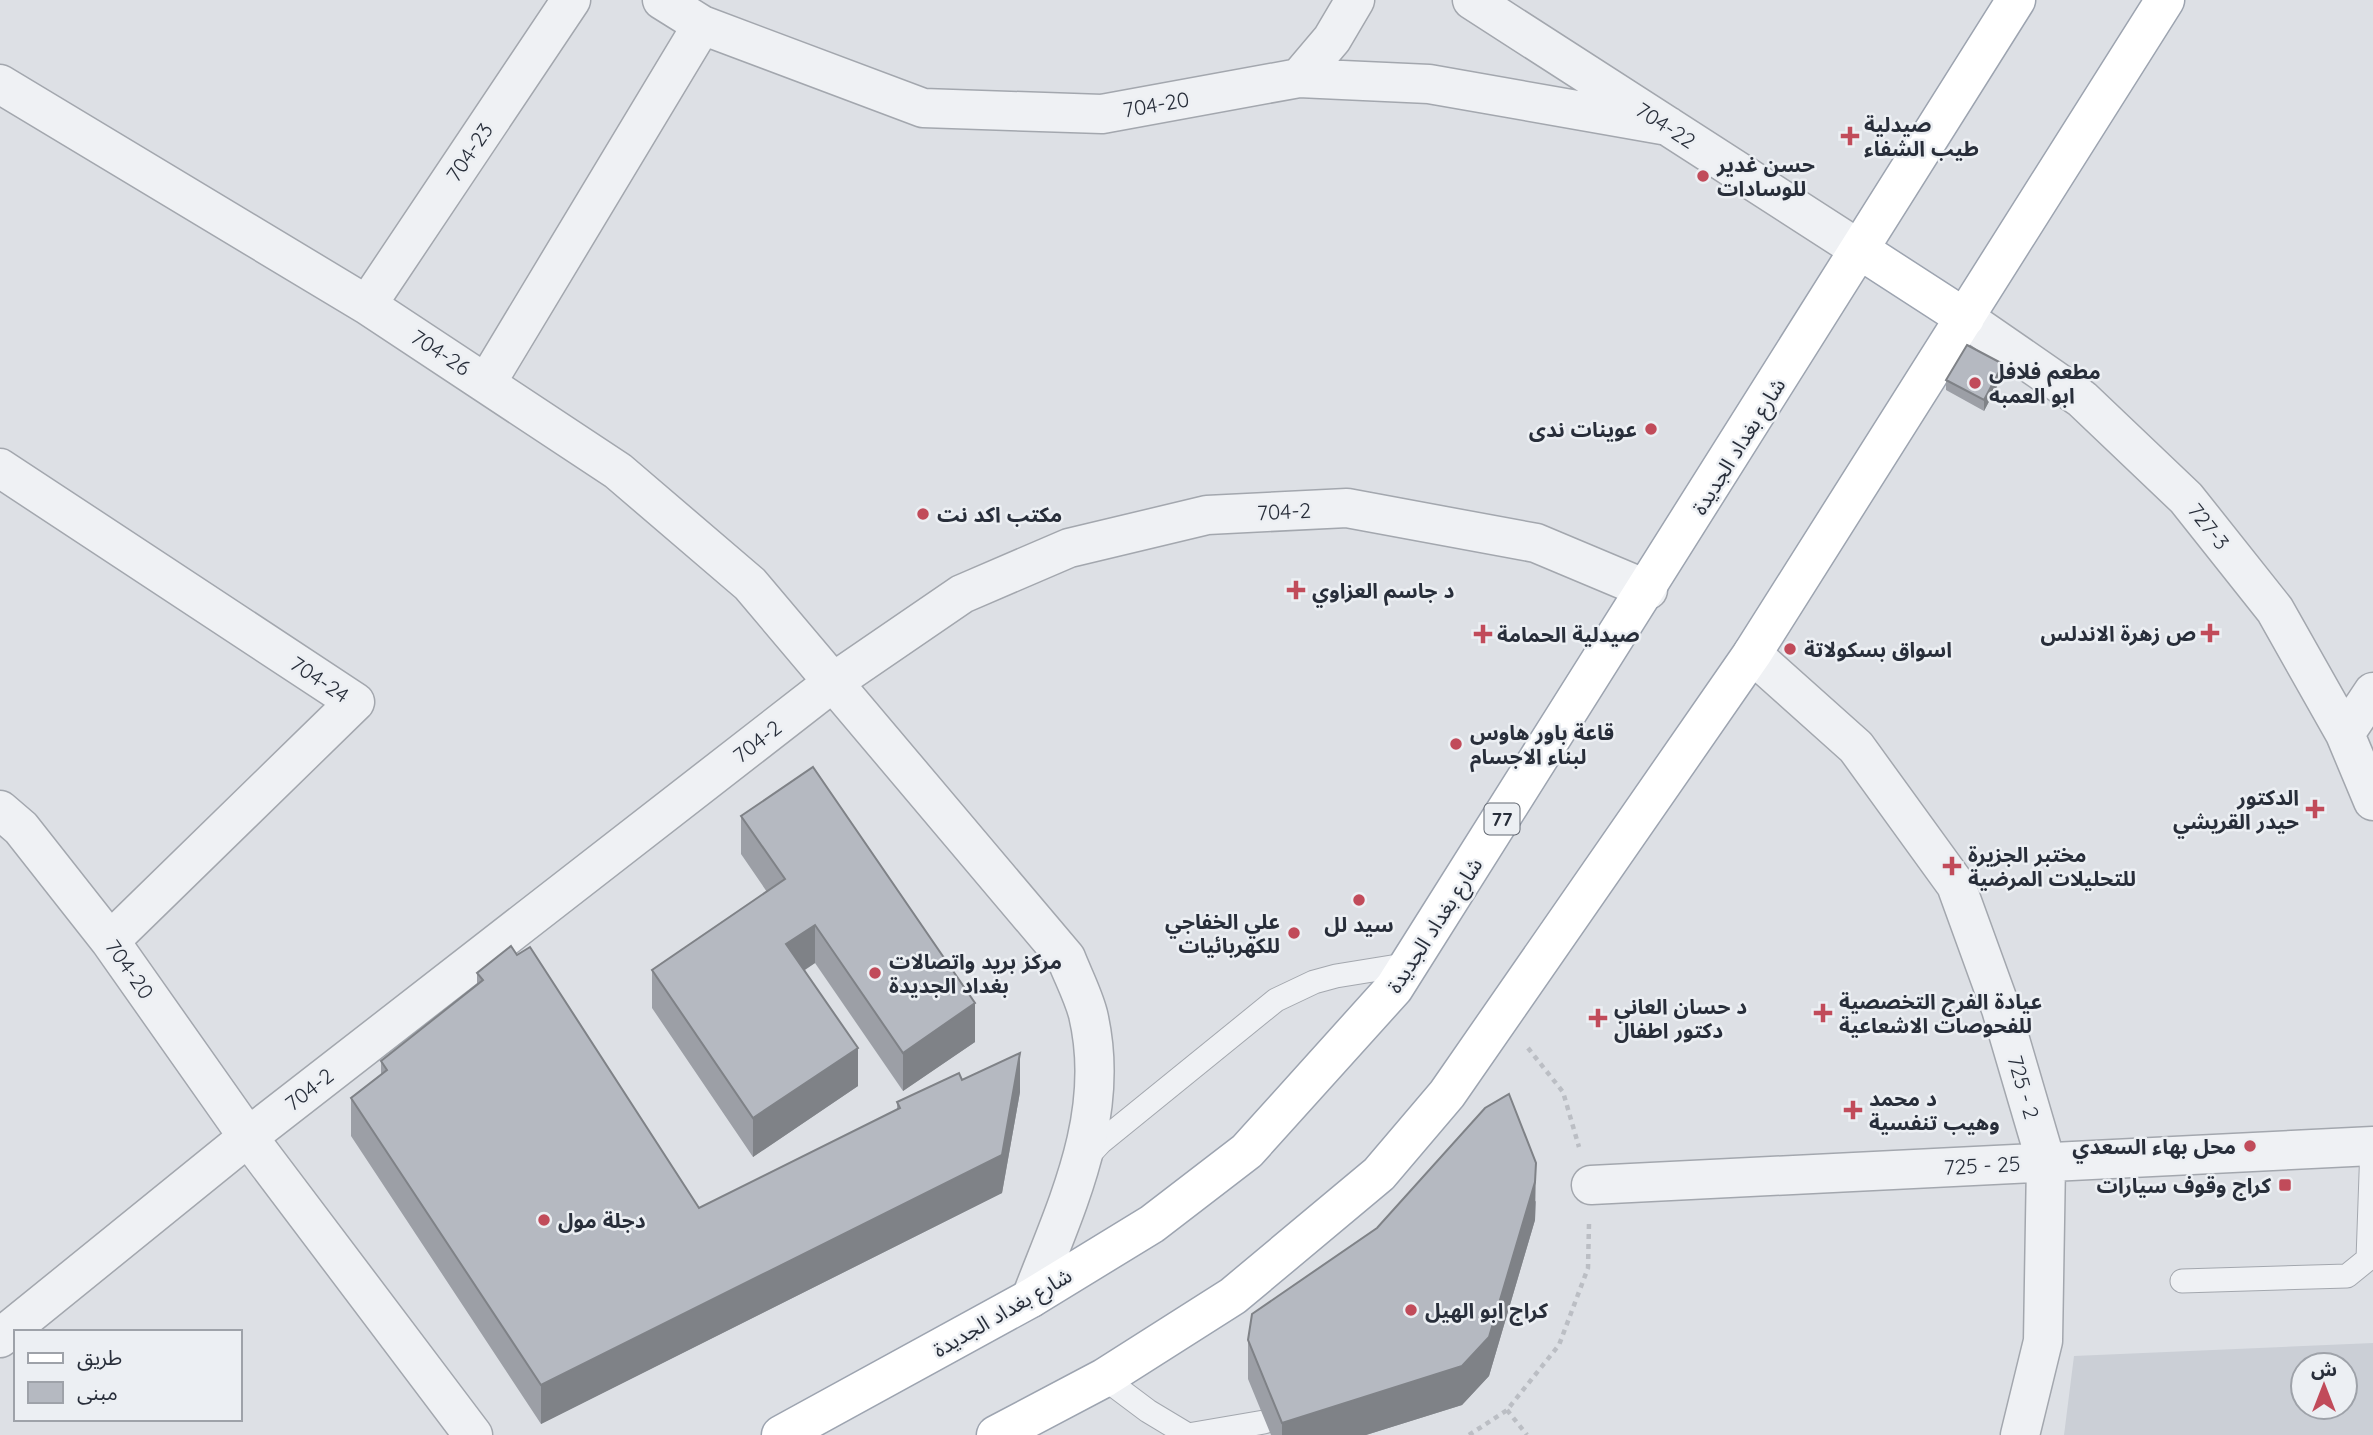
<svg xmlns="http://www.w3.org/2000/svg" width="2373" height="1435" font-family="Quicksand,'Noto Sans Arabic',sans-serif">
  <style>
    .built { fill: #cbcfd6; fill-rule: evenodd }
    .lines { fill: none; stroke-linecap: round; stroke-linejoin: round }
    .service-casing { stroke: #a3a7ae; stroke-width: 25 }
    .minor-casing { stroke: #a3a7ae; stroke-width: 41 }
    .primary-casing { stroke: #9da4b0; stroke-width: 41 }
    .path { stroke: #bbbec4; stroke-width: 4.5; stroke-dasharray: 5 5; stroke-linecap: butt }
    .service { stroke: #eff1f4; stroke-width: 23 }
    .minor { stroke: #eff1f4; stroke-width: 38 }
    .primary { stroke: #fff; stroke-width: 38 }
    .wall { fill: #9c9fa6 }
    .shaded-wall { fill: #7f8287 }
    .building { fill: #b5b9c1; stroke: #7f8287; stroke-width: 2 }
    .poi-dot { fill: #c14b5a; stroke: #eceff3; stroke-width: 2.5 }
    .labels { text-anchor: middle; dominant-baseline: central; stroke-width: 5; stroke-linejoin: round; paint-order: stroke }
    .shield { fill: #eceff3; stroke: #636872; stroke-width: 2 }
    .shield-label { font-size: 19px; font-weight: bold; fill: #282e3a }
    .street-label { font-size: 21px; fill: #282e3a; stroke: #eceff3 }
    .poi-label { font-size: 21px; font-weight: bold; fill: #282e3a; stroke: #eceff3; text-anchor: start }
  </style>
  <rect width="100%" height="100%" fill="#dde0e5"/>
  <path class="built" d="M 2373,1343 L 2373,1435 L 2064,1435 L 2074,1356 ZM 2303,1365 L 2345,1365 L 2345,1407 L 2303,1407 Z"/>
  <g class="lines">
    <g class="service-casing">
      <path id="service" d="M 1085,1159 L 1101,1142 L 1276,1000 L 1314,982 L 1336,976 L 1410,964
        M 2182,1281 L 2347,1276 L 2368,1259 L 2372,1146
        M 1104,1378 L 1148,1411 L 1188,1435 L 1264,1422"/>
    </g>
    <g class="minor-casing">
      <path id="minor" d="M 662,0 L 702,25 L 923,108 L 1102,114 L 1299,78 L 1429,84 L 1668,126
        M 1472,0 L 1860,250
        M 1299,78 L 1332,39 L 1355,0
        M 0,84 L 367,305 L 618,471 L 750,584 L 1066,958 C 1073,976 1083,995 1088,1014 C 1112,1115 1066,1206 1031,1298
        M 367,305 L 571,0
        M 1965,318 L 2082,399 L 2186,498 L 2275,610 L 2345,734 L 2373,801
        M 487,382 L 702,25
        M 0,468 L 355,702 L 110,941
        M 1752,654 L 1856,747 L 1956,885 L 2001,1009 L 2046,1162 L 2043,1341 L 2020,1435
        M 2345,734 L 2373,692
        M 0,810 L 21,828 L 110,941 L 248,1137 L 473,1435
        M 1591,1185 L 2373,1146
        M 0,1338 L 248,1137 L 832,683 L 962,594 L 1069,548 L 1207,515 L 1347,508 L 1536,543 L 1648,590"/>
    </g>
    <g class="primary-casing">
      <path id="primary" d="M 1860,250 L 1965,318
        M 781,1435 L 1031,1298 L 1152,1224 L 1247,1151 L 1394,988 L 2016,0
        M 996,1435 L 1104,1378 L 1233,1296 L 1379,1174 L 1447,1094 L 1752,654 L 2165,0"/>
    </g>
    <path class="path" d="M 1528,1048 L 1563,1092 L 1579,1147
      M 1507,1410 L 1527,1435
      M 1469,1435 L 1507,1410 L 1559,1345 L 1588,1268 L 1589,1224"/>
    <use href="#service" class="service"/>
    <use href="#minor" class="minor"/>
    <use href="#primary" class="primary"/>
  </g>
  <path class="wall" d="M 2003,375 L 1984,411 L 1946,390 L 1946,380 Z
    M 741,816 L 975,1042 L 903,1091 L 815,963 L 805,970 L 858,1086 L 753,1157 L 652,1008 L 652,970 L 767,892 L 741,854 Z
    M 477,973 L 699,1208 L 897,1110 L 897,1102 L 962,1080 L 1020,1092 L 1002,1193 L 541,1424 L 351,1136 L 351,1098 L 381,1074 L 381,1061 L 477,985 Z
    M 1536,1201 L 1535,1220 L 1489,1376 L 1462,1405 L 1366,1435 L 1271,1435 L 1248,1379 L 1248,1340 Z"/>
  <path class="shaded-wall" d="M 2003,364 L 2003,375 L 1984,411 L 1984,400 Z
    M 815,925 L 815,963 L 786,982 L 786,944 Z
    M 975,1003 L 975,1042 L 903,1091 L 903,1053 Z
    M 858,1048 L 858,1086 L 753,1157 L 753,1118 Z
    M 1020,1053 L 1020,1092 L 1002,1193 L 541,1424 L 541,1385 Z
    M 1536,1163 L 1535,1220 L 1489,1376 L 1462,1405 L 1366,1435 L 1282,1435 L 1282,1423 Z"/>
  <path class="building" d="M 1967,345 L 2003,364 L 1984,400 L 1946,380 Z
    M 813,767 L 975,1003 L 903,1053 L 815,925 L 786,944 L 858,1048 L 753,1118 L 652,970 L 785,879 L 741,816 Z
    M 511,946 L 517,955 L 530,947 L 699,1208 L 900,1108 L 897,1102 L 959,1073 L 962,1080 L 1020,1053 L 1002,1155 L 541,1385 L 351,1098 L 387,1070 L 381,1061 L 483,980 L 477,973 Z
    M 1509,1094 L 1536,1163 L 1535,1182 L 1489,1337 L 1462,1366 L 1282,1423 L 1248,1340 L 1252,1314 L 1377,1228 L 1485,1108 Z"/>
  <g class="poi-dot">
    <path d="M1846.5 125.5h7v7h7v7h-7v7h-7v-7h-7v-7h7z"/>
    <circle cx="1703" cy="176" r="7"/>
    <circle cx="1975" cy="383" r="7"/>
    <circle cx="1651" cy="429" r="7"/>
    <circle cx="923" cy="514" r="7"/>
    <path d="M1292.5 579.5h7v7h7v7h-7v7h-7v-7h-7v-7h7z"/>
    <path d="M2206.5 622.5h7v7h7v7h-7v7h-7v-7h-7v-7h7z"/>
    <path d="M1479.5 623.5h7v7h7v7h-7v7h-7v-7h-7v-7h7z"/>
    <circle cx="1790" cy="649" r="7"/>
    <circle cx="1456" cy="744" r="7"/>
    <path d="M2311.5 798.5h7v7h7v7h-7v7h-7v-7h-7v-7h7z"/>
    <path d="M1948.5 855.5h7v7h7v7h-7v7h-7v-7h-7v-7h7z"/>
    <circle cx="1359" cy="900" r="7"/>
    <circle cx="1294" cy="933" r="7"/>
    <circle cx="875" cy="973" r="7"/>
    <path d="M1819.5 1002.5h7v7h7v7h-7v7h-7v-7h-7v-7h7z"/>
    <path d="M1594.5 1007.5h7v7h7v7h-7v7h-7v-7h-7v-7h7z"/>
    <path d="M1849.5 1099.5h7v7h7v7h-7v7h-7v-7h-7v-7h7z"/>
    <circle cx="2250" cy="1146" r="7"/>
    <rect x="2278" y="1178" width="14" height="14" rx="3.5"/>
    <circle cx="544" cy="1220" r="7"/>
    <circle cx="1411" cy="1310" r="7"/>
  </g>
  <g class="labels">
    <rect class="shield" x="1484.5" y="803.5" width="35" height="31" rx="5"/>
    <g class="shield-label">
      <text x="1502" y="819">77</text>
    </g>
    <g class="street-label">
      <text transform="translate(1156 104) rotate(-10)">704-20</text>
      <text transform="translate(1666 125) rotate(33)">704-22</text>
      <text transform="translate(469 152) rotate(-56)">704-23</text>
      <text transform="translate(441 352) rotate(33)">704-26</text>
      <text transform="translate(1738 446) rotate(-58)">شارع بغداد الجديدة</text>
      <text transform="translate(1284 511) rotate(-3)">704-2</text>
      <text transform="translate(2209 526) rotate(52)">727-3</text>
      <text transform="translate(320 679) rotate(34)">704-24</text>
      <text transform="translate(757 741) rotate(-38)">704-2</text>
      <text transform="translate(1434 925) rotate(-57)">شارع بغداد الجديدة</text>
      <text transform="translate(130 969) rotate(55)">704-20</text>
      <text transform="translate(2024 1087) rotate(74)">725 - 2</text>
      <text transform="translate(309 1089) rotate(-38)">704-2</text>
      <text transform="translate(1982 1165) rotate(-3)">725 - 25</text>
      <text transform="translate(1002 1312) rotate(-30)">شارع بغداد الجديدة</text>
    </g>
    <g class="poi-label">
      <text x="1864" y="124">صيدلية<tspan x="1864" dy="24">طيب الشفاء</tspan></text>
      <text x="1717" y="164">حسن غدير<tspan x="1717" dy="24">للوسادات</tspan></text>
      <text x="1989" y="371">مطعم فلافل<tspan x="1989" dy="24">ابو العمبه</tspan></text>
      <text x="1637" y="429" text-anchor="end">عوينات ندى</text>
      <text x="937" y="514">مكتب اكد نت</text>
      <text x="1312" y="590">د جاسم العزاوي</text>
      <text x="2196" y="633" text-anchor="end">ص زهرة الاندلس</text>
      <text x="1497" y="634">صيدلية الحمامة</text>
      <text x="1804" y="649">اسواق بسكولاتة</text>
      <text x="1470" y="732">قاعة باور هاوس<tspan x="1470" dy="24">لبناء الاجسام</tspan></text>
      <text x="2299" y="797" text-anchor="end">الدكتور<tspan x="2299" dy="24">حيدر القريشي</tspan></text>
      <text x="1968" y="854">مختبر الجزيرة<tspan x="1968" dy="24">للتحليلات المرضية</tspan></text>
      <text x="1280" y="921" text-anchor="end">علي الخفاجي<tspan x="1280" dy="24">للكهربائيات</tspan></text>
      <text x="1359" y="924" text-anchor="middle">سيد لل</text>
      <text x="889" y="961">مركز بريد واتصالات<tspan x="889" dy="24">بغداد الجديدة</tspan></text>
      <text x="1839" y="1001">عيادة الفرج التخصصية<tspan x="1839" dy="24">للفحوصات الاشعاعية</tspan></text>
      <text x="1614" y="1006">د حسان العاني<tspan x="1614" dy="24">دكتور اطفال</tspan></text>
      <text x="1869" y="1098">د محمد<tspan x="1869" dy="24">وهيب تنفسية</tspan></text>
      <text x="2236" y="1146" text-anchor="end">محل بهاء السعدي</text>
      <text x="2271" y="1185" text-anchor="end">كراج وقوف سيارات</text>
      <text x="558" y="1220">دجلة مول</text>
      <text x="1425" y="1310">كراج ابو الهيل</text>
    </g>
  </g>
  <rect x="14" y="1330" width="228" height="91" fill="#eceff3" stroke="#9ea2a9" stroke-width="2"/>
  <rect x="28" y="1353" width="35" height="10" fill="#ffffff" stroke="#9ea2a9" stroke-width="2"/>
  <text x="77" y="1365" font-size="21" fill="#282e3a">طريق</text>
  <rect x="28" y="1382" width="35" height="21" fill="#b5b9c1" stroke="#9ea2a9" stroke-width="2"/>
  <text x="77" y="1400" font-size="21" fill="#282e3a">مبنى</text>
  <g transform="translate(2324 1386)"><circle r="33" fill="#eceff3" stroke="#9ea2a9" stroke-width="2"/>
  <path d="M0-5L12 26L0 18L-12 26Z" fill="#c14b5a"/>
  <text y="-10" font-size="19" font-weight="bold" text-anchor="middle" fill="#282e3a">ش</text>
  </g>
</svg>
